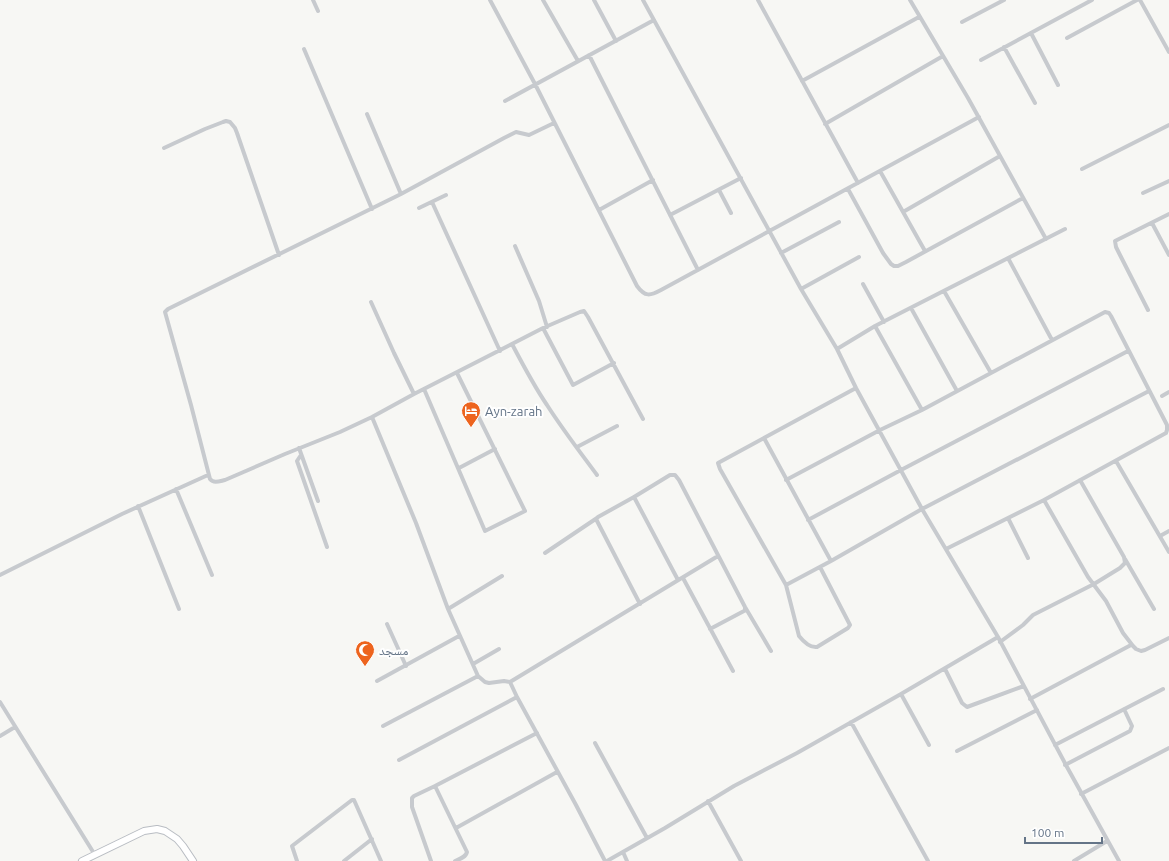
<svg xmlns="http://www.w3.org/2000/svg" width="1169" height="861" font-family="Ubuntu,'Noto Naskh Arabic',sans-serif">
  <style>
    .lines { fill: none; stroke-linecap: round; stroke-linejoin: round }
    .secondary-casing { stroke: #b9bdc3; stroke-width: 8 }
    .street { stroke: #c7cace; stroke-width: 4 }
    .secondary { stroke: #fff; stroke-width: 6 }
    .labels { text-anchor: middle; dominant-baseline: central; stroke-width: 4; stroke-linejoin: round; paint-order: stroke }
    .poi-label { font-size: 13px; fill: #647487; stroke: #fff; text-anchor: start }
  </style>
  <rect width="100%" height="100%" fill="#f7f7f4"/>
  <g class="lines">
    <g class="secondary-casing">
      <path id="secondary" d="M 82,861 L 144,831 L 157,829 L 165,831 L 177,839 L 183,846 L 193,861"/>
    </g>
    <path class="street" d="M 313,0 L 318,11
      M 490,0 L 535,84 L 637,286 C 645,297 650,296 661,290 L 979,117
      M 543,0 L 578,61
      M 594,0 L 616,41
      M 643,0 L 801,289 L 837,349 L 856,388 L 922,509 L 998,637
      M 758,0 L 858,183
      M 910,0 L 968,98 L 1046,239
      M 1140,0 L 1169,52
      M 962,22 L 1004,0
      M 1031,33 L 1058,85
      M 1067,38 L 1137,0
      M 1004,47 L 1035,103
      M 304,49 L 372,209
      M 589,55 L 698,270
      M 981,60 L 1092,0
      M 802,81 L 919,17
      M 505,101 L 654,20
      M 367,114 L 401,194 L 168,309 L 165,312 L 191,405 L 210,479 C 214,484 220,481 225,480 L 285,454 L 340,432 L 372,417 L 414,394 L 543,328 L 580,312 L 584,311 L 588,317 L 643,419
      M 825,124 L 943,56
      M 164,148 L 205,129 L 223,122 L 226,121 L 230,122 L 235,128 L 237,133 L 279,255
      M 1082,169 L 1169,125
      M 880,171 L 925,251
      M 848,189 L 883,253 L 891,264 L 894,266 L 898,266 L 906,262 L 1023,198
      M 719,190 L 731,213
      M 1143,193 L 1169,181
      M 401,194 L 504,138 L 516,132 L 529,135 L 554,123
      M 432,202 L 500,351
      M 419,208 L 446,195
      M 599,210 L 653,180
      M 903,212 L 1000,156
      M 670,215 L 741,178
      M 1152,223 L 1169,255
      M 515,246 L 539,301 L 547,327
      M 781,253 L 839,222
      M 1008,258 L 1052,340
      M 863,284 L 884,322
      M 801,289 L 859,257
      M 944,291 L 991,373
      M 371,302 L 394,353 L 414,394
      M 911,308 L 957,391
      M 1148,310 L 1120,255 L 1116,247 L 1115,241 L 1169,214
      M 875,326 L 922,410
      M 543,328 L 573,385 L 614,363
      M 512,344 C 523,365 534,386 547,405 C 563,430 580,452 597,475
      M 837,349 L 875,326 L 1065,229
      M 856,388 L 718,463 L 720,469 L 786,585 L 831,561 L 922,509 L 1149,391
      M 424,389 L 485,531 L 525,511 L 457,373
      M 1162,396 L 1169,392
      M 372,417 L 416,523 L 448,609 L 478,676 L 485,682 L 489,683 L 504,681 L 510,682 L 718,556
      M 764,438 L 831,561
      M 577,447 L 617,426
      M 299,448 L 318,501
      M 301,455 L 297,461 L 327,547
      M 1116,461 L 1169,552
      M 459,468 L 495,449
      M 786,480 L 880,430 L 922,410 L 1105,312 L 1109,313 L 1111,316 L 1167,425 L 1167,430 L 1166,433 L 1044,500 L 946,549
      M 176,489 L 212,575
      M 634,497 L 598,517 L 596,519 L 640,604
      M 1044,500 L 1088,577 L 1106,601 L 1123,633 L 1133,646 L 1136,649 L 1141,651 L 1145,650 L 1169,638
      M 138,506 L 179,609
      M 1008,518 L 1028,558
      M 808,520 L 901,470 L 1128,351
      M 1160,536 L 1169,531
      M 545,553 L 597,518
      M 1125,559 L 1154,609
      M 0,575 L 122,514 L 208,475
      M 683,578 L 733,671
      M 678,580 L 634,497 L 670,475 L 675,475 L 679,480 L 745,607 L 771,651
      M 786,585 L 799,636 C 803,641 810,648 817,647 L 848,628 L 850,625 L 820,567
      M 448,609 L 502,576
      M 387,624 L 406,666
      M 710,629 L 744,611 L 745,610 L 745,607
      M 1000,642 L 1023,625 L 1033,615 L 1094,584 L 1120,568 L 1125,563 L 1124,557 L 1080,480
      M 473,664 L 499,649
      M 945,669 L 962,703 L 967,707 L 1024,686
      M 377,681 L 459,636
      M 510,682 L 517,697 L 576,805 L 605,861
      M 901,694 L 929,745
      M 1030,699 L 1131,645
      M 0,702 L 95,855
      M 851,722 L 928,861
      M 383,726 L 478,676
      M 0,736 L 15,727
      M 595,743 L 647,838
      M 1055,745 L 1163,689
      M 957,751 L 1037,710
      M 399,760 L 517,697
      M 1065,765 L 1130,731 L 1132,726 L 1124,709
      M 435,786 L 467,852 C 466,857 460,859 455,861
      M 1081,794 L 1169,748
      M 708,801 L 741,861
      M 456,828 L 557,772
      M 623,852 L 627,861
      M 297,861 L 292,846 L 352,800 L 354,800 L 381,861
      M 344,861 L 372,839
      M 431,861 L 412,807 L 412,798 L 414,796 L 435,786 L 537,733
      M 607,861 L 665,828 L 734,786 L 797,753 L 901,694 L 998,637 L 1067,767 L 1119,861
      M 1074,861 L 1107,841"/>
    <use href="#secondary" class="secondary"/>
  </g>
  <defs>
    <g id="hotel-pin" transform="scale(1)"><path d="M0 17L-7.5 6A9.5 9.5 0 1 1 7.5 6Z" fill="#ed641e" stroke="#fff"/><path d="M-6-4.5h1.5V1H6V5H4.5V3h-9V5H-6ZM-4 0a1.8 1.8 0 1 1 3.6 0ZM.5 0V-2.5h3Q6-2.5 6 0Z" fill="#fff"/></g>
    <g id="mosque-pin" transform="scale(1)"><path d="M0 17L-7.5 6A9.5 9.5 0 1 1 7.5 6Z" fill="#ed641e" stroke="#fff"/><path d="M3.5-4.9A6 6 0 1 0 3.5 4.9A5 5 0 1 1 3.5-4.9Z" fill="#fff"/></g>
  </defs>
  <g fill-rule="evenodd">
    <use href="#hotel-pin" x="471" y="411"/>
    <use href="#mosque-pin" x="365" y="650"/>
  </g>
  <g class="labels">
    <g class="poi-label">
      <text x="485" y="411">Ayn-zarah</text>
      <text x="379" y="650">مسجد</text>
    </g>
  </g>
  <path d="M1025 837v6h77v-6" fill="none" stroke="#647487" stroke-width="2"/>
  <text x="1031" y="837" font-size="12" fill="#647487" stroke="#ffffff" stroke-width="3" paint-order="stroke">100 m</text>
</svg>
